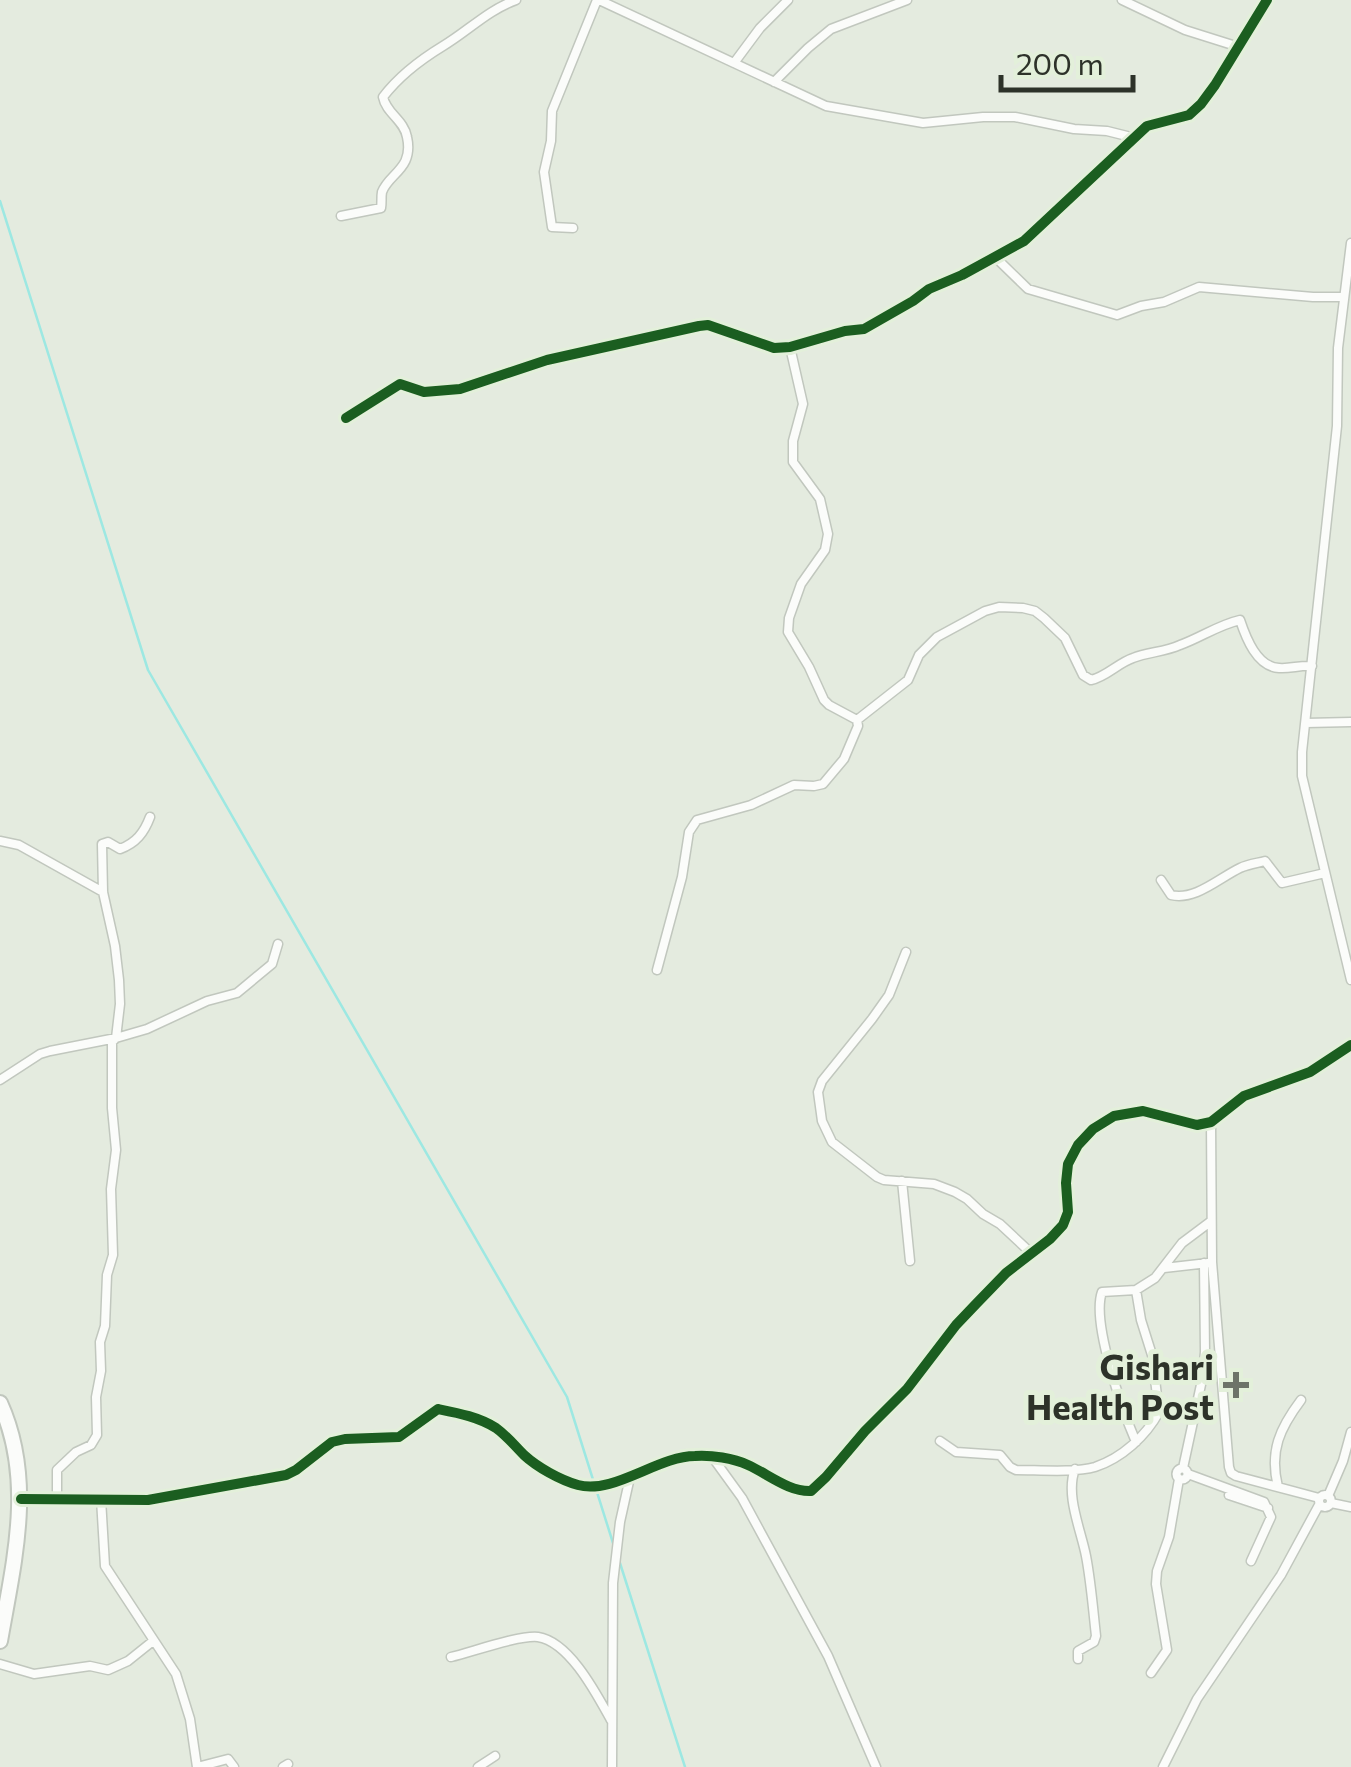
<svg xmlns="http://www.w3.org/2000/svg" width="1351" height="1767" font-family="Commissioner,sans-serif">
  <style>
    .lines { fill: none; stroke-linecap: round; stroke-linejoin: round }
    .stream { stroke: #9de8e2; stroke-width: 2.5 }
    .minor-casing { stroke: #c1c7be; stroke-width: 11 }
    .highway-casing { stroke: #c1c7be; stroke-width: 18 }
    .minor { stroke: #fbfcfa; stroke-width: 8 }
    .highway { stroke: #fbfcfa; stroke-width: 14 }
    .cycleway-casing { stroke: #e3f0da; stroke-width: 16 }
    .cycleway { stroke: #1b5e20; stroke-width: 10 }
    .poi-dot { fill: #6d7369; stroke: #e3f0da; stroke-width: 4 }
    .labels { text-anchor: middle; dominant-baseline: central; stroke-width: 10; stroke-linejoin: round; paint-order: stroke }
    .poi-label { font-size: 35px; font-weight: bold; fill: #2d3229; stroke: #e3f0da; text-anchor: end }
  </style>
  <rect width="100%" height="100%" fill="#e4ebdf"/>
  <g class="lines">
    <path class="stream" d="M 0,201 L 148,670 L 567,1397 L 613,1543
      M 619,1560 L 685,1767"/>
    <g class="minor-casing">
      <path id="minor" d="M 599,0 L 826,106 L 923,123 L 983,117 L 1015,117 L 1074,129 L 1107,131 L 1135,138
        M 1122,0 L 1185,30 L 1239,47
        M 734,63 L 760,28 L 788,0
        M 774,82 L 808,48 L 831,29 L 907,0
        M 341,216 L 381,208 C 382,203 381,197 382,192 C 389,173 414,169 407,137 C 404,120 386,113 383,97 C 399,76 420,60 443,46 C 468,31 488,10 516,0
        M 573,228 L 552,227 L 544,172 L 551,141 L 552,111 L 597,0
        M 1351,243 L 1338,348 L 1337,426 L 1302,752 L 1302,776 L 1351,980
        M 994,256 L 1028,289 L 1117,315 L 1141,306 L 1164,302 L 1199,287 L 1313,297 L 1343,297
        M 346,418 L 400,384 L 424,392 L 460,389 L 547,360 L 699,326 L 708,325 L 774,348 L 790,347 L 845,331 L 864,329 L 913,301 L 929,289 L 962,275 L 1024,241 L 1147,126 L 1189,115 L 1201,104 L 1215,85 L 1267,0
        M 857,720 L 908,680 L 919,655 L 937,637 L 985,611 L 999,607 L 1023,608 L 1035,611 L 1044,618 L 1065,638 L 1083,675 L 1091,680 C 1106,677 1118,663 1133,658 C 1148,652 1165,652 1180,645 C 1200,638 1218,625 1240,620 C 1246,638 1257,667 1279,668 C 1290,669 1300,665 1312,666
        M 1306,723 L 1351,722
        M 0,841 L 19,845 L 103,892
        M 1161,880 L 1171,895 C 1195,901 1219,878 1240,868 C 1248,864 1258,863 1265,861 L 1282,883 L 1325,873
        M 906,952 L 889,995 L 872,1019 L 822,1081 L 818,1092 L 822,1121 L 832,1142 L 877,1177 L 884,1180 L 934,1184 L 955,1192 L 967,1199 L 983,1214 L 1000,1224 L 1031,1253
        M 657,970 L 682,877 L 689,832 L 697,820 L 751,805 L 794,785 L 814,786 L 823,784 L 844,759 L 858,726 L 857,720 L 829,705 L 824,700 L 809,667 L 788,632 L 789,618 L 801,584 L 825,550 L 828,534 L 820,499 L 793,462 L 793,441 L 803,404 L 790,347
        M 0,1080 L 40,1054 L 50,1051 L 116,1038 L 147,1029 L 207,1001 L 237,993 L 272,964 L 278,944
        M 1211,1122 L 1212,1262 L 1229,1467 L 1231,1473 L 1236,1476 L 1319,1498
        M 902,1181 L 910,1261
        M 1164,1268 L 1208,1263
        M 940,1441 L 956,1452 L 1000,1455 L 1010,1467 L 1016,1470 C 1039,1470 1074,1473 1095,1467 C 1122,1458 1146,1436 1159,1412 L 1152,1355 L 1141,1320 L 1136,1290 L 1155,1278 L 1182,1243 L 1210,1222
        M 1136,1442 C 1123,1412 1091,1322 1102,1292 L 1136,1290
        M 713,1458 L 742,1498 L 828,1656 L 876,1767
        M 1183,1468 L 1202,1380 L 1205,1352 L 1204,1263
        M1176.5 1474a5.5 5.5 0 1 1 11 0a5.5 5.5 0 1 1-11 0Z
        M 1075,1469 C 1065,1495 1081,1530 1086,1556 C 1091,1582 1093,1609 1096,1636 L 1094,1642 L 1078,1651 L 1078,1659
        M 1188,1474 L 1264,1502 L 1271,1517 L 1251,1561
        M 1278,1487 C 1269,1451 1280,1428 1301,1400
        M1319 1501a6 6 0 1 1 12 0a6 6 0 1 1-12 0Z
        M 1229,1495 L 1268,1508
        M 1328,1496 L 1343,1461 L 1351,1432
        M 57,1498 L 57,1470 L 76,1452 L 91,1445 L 97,1435 L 96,1397 L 101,1371 L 100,1342 L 105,1326 L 107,1275 L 113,1255 L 111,1189 L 116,1150 L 112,1108 L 112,1042 L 116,1038 L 120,1004 L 119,980 L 115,946 L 103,892 L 102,844 L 108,842 L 120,849 C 136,843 144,833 150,817
        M 21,1499 L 148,1500 L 286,1475 L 296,1470 L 332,1442 L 345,1439 L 399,1437 L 438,1409 C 458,1413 479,1417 496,1428 C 507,1436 515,1446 524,1455 C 537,1467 560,1480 578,1485 C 613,1495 658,1456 695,1456 C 712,1455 733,1458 748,1465 C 768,1474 789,1492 811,1491 L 826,1477 L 865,1431 L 907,1389 L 956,1325 L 976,1304 L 1006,1273 L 1050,1239 L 1063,1225 L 1068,1212 L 1066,1183 L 1068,1164 L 1078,1145 L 1093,1129 L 1114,1116 L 1143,1111 L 1197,1125 L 1211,1122 L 1244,1096 L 1310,1072 L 1351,1045
        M 101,1499 L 105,1566 L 176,1674 L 190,1719 L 197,1767 L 228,1759 L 234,1767
        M 1331,1503 L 1351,1507
        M 451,1657 C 472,1652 519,1635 538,1637 C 570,1642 597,1695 611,1720
        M 0,1664 L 34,1674 L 90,1666 L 108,1670 L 128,1661 L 153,1641
        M 1151,1673 L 1167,1650 L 1156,1584 L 1157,1571 L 1169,1537 L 1179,1479
        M 283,1767 L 288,1764
        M 478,1767 L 495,1756
        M 612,1767 L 613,1583 L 620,1522 L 630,1477
        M 1163,1767 L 1197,1699 L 1281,1575 L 1319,1505"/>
    </g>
    <g class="highway-casing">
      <path id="highway" d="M 0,1403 C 35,1480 14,1561 0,1641"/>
    </g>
    <use href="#minor" class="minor"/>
    <use href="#highway" class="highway"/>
    <g class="cycleway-casing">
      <path id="cycleway" d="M 346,418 L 400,384 L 424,392 L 460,389 L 547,360 L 699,326 L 708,325 L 774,348 L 790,347 L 845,331 L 864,329 L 913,301 L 929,289 L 962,275 L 1024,241 L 1147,126 L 1189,115 L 1201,104 L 1215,85 L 1267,0
        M 21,1499 L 148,1500 L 286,1475 L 296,1470 L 332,1442 L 345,1439 L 399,1437 L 438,1409 C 458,1413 479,1417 496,1428 C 507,1436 515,1446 524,1455 C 537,1467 560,1480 578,1485 C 613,1495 658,1456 695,1456 C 712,1455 733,1458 748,1465 C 768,1474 789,1492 811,1491 L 826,1477 L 865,1431 L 907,1389 L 956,1325 L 976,1304 L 1006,1273 L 1050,1239 L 1063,1225 L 1068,1212 L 1066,1183 L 1068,1164 L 1078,1145 L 1093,1129 L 1114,1116 L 1143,1111 L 1197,1125 L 1211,1122 L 1244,1096 L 1310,1072 L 1351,1045"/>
    </g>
    <use href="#cycleway" class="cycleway"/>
  </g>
  <path class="poi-dot" d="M1231 1370h10v10h10v10h-10v10h-10v-10h-10v-10h10z"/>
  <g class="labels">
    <g class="poi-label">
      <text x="1214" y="1365">Gishari<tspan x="1214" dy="40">Health Post</tspan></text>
    </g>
  </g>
  <path d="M1001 75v15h132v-15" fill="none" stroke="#2d3229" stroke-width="5"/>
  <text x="1016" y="75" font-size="30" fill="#2d3229" stroke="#e3f0da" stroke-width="8" paint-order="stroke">200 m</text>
</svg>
